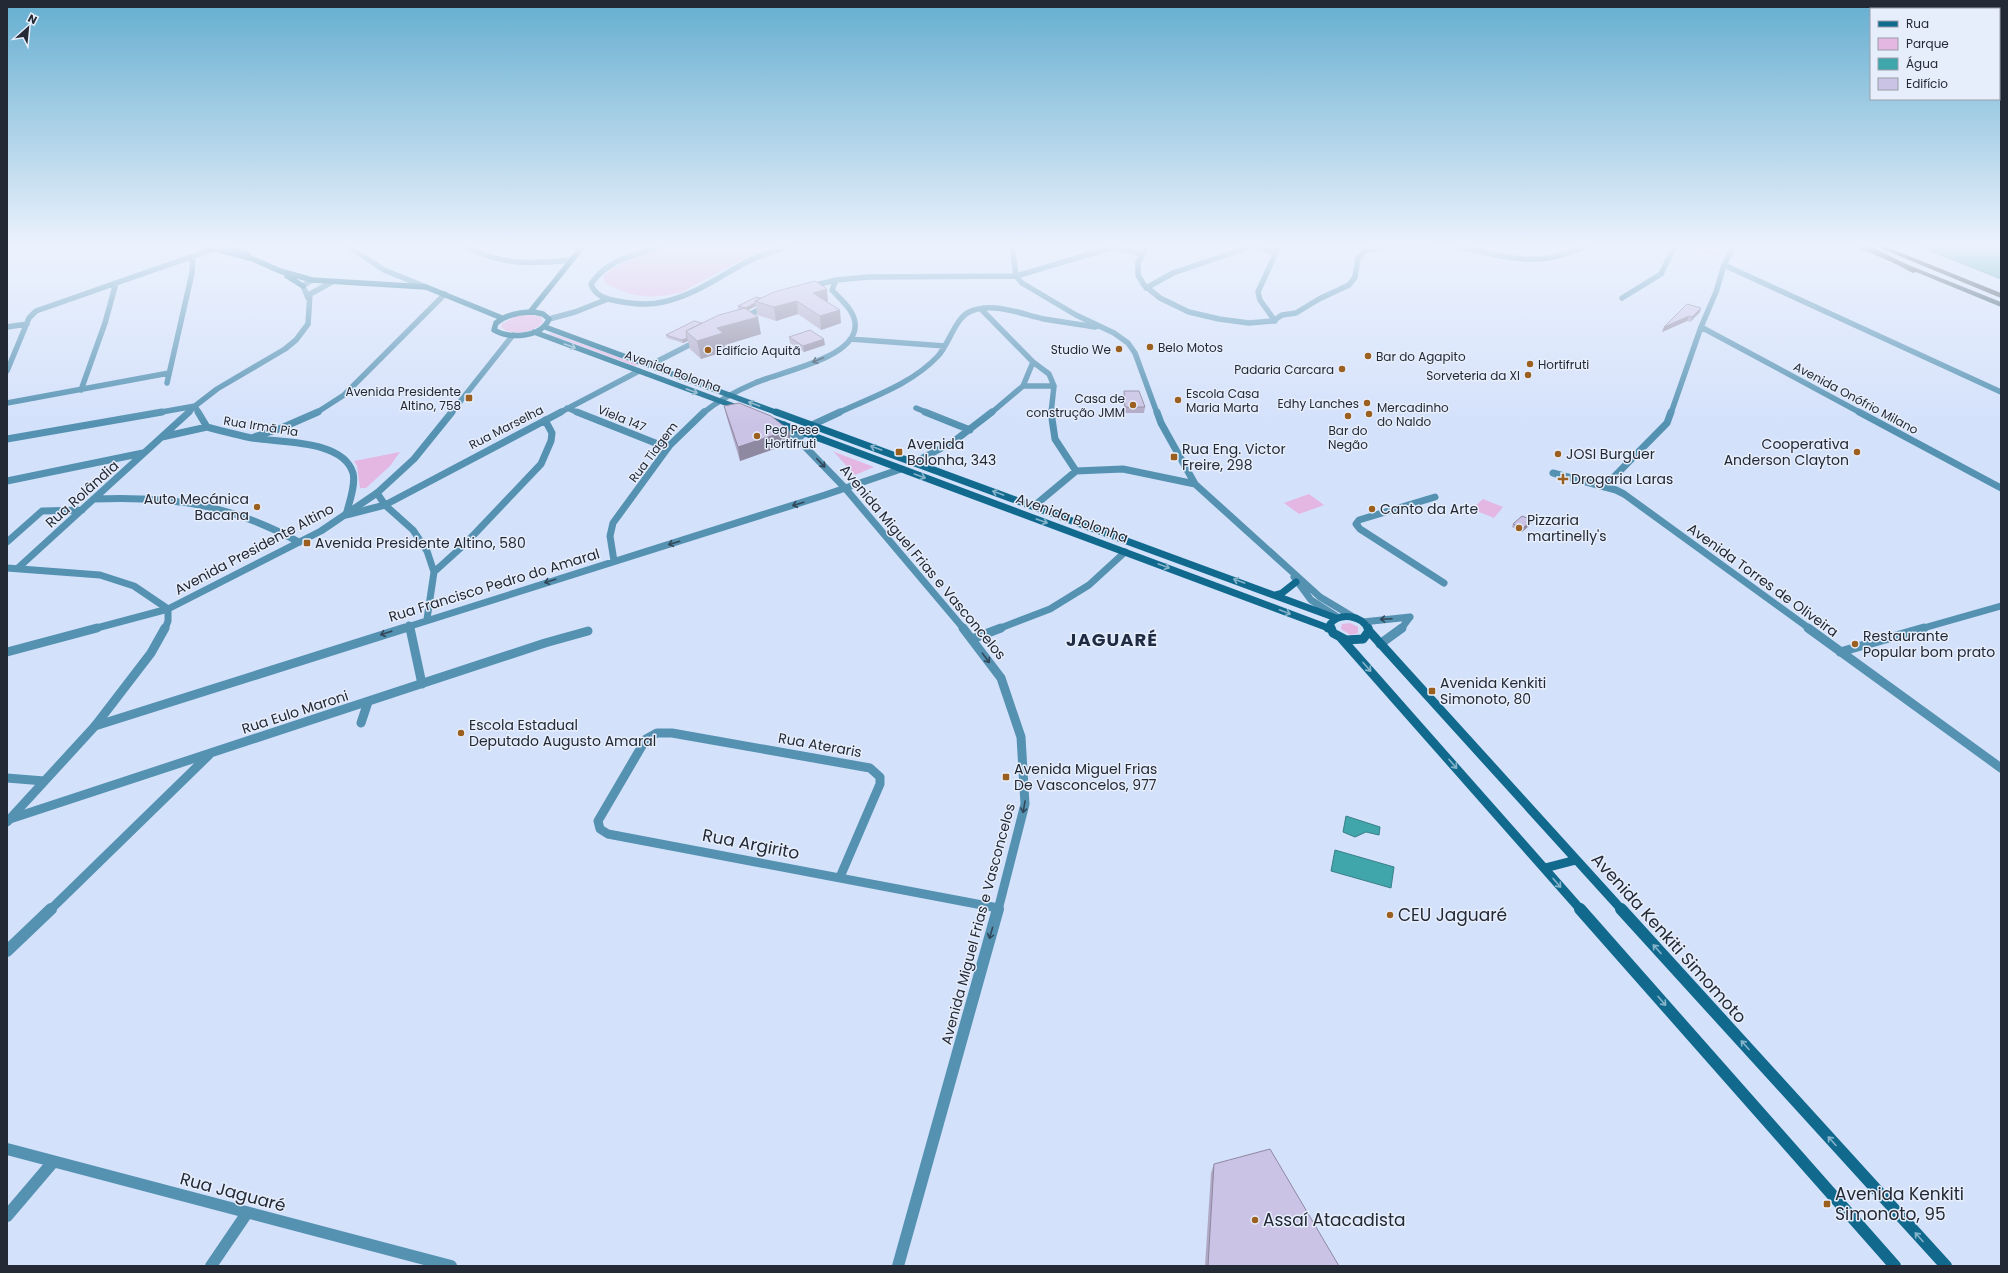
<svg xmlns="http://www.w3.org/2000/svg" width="2008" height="1273" font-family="Poppins,sans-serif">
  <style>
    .green { fill: #e4b6e2 }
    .water { fill: #41a6ab; stroke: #388088 }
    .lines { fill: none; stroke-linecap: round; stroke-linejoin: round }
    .minor-far3 { stroke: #5592b2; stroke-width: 5.5 }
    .minor-far2 { stroke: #5592b2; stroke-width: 7 }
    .minor-far1 { stroke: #5592b2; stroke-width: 9 }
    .minor { stroke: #5592b2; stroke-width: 12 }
    .tertiary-far3 { stroke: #5592b2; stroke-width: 5.5 }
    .tertiary-far2 { stroke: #5592b2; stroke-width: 7 }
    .tertiary-far1 { stroke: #5592b2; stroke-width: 9 }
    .tertiary { stroke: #5592b2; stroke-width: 12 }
    .secondary-far3 { stroke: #116a8e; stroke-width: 5.5 }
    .secondary-far2 { stroke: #116a8e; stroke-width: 7 }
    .secondary-far1 { stroke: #116a8e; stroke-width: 9 }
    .secondary { stroke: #116a8e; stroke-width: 12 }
    .trunk { fill: #1c3d4d; fill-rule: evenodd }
    .motorway { fill: #1a303b; fill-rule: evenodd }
    .wall { fill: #afa8c5 }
    .shaded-wall { fill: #8e88a0 }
    .building { fill: #cbc3e5; stroke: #8e88a0 }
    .oneway { stroke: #87b3ca }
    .oneway2 { stroke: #32485a }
    .poi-dot { fill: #9b601f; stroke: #e7eefb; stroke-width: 1.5 }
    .labels { text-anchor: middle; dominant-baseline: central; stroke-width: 3; stroke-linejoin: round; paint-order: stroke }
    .far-poi-label { font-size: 12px; fill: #232935; stroke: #e7eefb; text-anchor: start }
    .far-street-label { font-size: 12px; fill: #232935; stroke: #e7eefb }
    .poi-label { font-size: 14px; fill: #232935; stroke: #e7eefb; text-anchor: start }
    .street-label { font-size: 14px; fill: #232935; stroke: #e7eefb }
    .near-street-label { font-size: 17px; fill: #232935; stroke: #e7eefb }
    .near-poi-label { font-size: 17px; fill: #232935; stroke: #e7eefb; text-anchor: start }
    .district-label { font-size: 18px; font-weight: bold; letter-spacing: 1px; fill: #1f2b43; stroke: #e7eefb }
  </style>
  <rect width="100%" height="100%" fill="#d4e1fb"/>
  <path class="green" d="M 677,246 L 760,246 L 761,249 L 682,292 C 652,300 633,298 605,283 L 603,276 C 625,258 651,253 677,246 Z
    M 1699,246 L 1722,247 L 1719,256 L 1697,252 Z
    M 527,314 L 541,317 L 543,322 C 536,332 511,337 501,327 L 502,324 L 514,317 Z
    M 551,333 L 638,364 L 635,366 L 549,334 Z
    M 833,451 L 837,453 L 874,467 L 855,475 Z
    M 400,452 L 390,466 L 366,488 L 360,488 L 357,466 L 354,461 Z
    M 1309,494 L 1324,505 L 1299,514 L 1284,503 Z
    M 1483,499 L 1503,507 L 1494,518 L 1472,509 Z
    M 1350,623 L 1358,627 L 1358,633 L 1351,635 L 1341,629 L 1342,624 Z"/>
  <path class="water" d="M 1918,246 L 2001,246 L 2001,279 Z
    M 1346,816 L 1380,827 L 1379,835 L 1366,832 L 1355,837 L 1343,832 Z
    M 1335,850 L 1394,867 L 1391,888 L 1331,871 Z"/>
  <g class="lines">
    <path class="minor-far3" d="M 243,246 L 245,252
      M 348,246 L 384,270 L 426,287
      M 465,246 C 503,266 531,264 572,260
      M 664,246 C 638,254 607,259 591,284 C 595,296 606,299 617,301 C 632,304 647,306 663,302 C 693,296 718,277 745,263 C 759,255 774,251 790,246
      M 1012,246 L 1016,276
      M 1147,246 L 1138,263 L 1138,275 L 1144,285 L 1160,298 L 1189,312 L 1219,319 L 1249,323 L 1273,321 L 1282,315 L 1296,313 L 1319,299 L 1349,285 L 1355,277 L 1358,258 L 1365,251 L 1389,246 L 1432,246
      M 1256,246 L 1275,253
      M 1456,246 C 1486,252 1517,263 1548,258 C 1562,256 1575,250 1589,246
      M 1114,247 L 1141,254
      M 1724,265 L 2001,392
      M 1016,276 L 1022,283 L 1076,315 L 1114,333 L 1128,343 L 1135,353 L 1157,413
      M 808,287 L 836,280 L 868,277 L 1016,276 L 1117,246
      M 1146,288 L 1173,273 L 1252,246
      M 308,298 L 303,286 L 312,280
      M 1622,298 L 1661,274 L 1675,246
      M 981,309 L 1033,362 L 1049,374 L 1054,386 L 1051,413
      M 743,318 L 766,306
      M 549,319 L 575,312 L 608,299
      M 1275,321 L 1260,300 L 1258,292 L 1279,246
      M 7,327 L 27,324
      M 1701,327 L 1861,413
      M 850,339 L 945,346
      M 650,365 L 699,340
      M 7,371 L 29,318 L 36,311 L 222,246
      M 167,383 L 192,273 L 193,256
      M 1023,386 L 1054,386
      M 81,390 L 105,323 L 116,283
      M 7,403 L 169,373
      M 567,408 L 579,413
      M 916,408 L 928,413
      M 156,413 L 195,406
      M 188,413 L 195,406
      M 199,413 L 195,406 L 217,389 L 285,349 L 296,340 L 308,324 L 310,294 L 332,282
      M 316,413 L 344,395 L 445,294
      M 559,413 L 639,371
      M 703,413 C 719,400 736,391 755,383 C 779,372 852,359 855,328 C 857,312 841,300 832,290 L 836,280
      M 838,413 C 872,397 912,384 938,356 C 949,344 955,319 969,312 C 992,301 1021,314 1044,319 C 1061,322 1078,324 1095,327
      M 991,413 L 1023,386 L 1033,362
      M 1671,413 L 1701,327 L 1716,292 L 1724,265 L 1734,246"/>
    <path class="minor-far2" d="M 198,412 L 207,427 C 222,431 237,435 252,438 C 279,443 343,439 353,473 C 356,485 349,503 346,515 L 385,505 L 561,412
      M 577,412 L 668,448
      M 925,412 L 970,430
      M 1051,412 L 1055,439 L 1076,471
      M 1157,412 L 1161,423 L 1195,484 L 1320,597 L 1355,618
      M 1859,412 L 2001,488
      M 162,437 L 207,427
      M 254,437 L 279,429 L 318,412
      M 7,439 L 162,412
      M 798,439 L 812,425 L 840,412
      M 915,462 L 953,442 L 992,412
      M 1553,473 L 1616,490 L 1624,494 L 1810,629
      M 7,481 L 143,453
      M 1604,487 L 1667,423 L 1671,412
      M 377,493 L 385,505 L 413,530 L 427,551 L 434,572 L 427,619
      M 1435,497 L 1359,520 L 1356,524 L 1360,529 L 1444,583
      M 94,499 C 173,496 229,504 299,542
      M 1034,506 L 1076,471 L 1123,469 L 1195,484
      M 7,542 L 42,511 L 82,510
      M 614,561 L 610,536 L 613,523 L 670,445 L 704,412
      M 18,568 L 189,412
      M 434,572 L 465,544 L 541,464 L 551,441 L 552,433 L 545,420
      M 1294,577 L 1311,600 L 1336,616
      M 1363,622 L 1410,617
      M 409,625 L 410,629
      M 401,629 L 825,495 L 901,469
      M 998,629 L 1050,609 L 1089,585 L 1125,552
      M 1401,629 L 1410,617
      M 1920,629 L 2001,606"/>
    <path class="minor-far1" d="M 410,628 L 422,684
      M 1808,628 L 2001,768
      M 972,639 L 1001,628
      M 1380,644 L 1402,628
      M 1840,652 L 1924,628
      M 361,723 L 368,702
      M 95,726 L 405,628
      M 7,778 L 44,781
      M 10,819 L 545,643 L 588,631
      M 840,877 L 880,784 L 880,777 L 870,768 L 672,733 L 657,733 L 646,739 L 598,821 L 600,829 L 608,834 L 998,908
      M 50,910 L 209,755"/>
    <path class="minor" d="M 7,951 L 51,909
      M 7,1149 L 451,1266
      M 7,1216 L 53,1162
      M 211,1266 L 247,1213"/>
    <path class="tertiary-far3" d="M 451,413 L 513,335"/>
    <path class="tertiary-far2" d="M 784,425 L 845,488 L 964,629
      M 7,568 L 100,575 L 134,586 L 168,609
      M 93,629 L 168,609 L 321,531 L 377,493 L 414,459 L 452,412
      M 165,629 L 168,621 L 168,609"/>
    <path class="tertiary-far1" d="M 963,628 L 1001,678 L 1021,737 L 1025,804 L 998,910
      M 7,652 L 97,628
      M 7,822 L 95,726 L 151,653 L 165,628"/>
    <path class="tertiary" d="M 898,1266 L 998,909"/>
    <path class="secondary-far3" d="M 204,246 L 253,259 L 280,271 L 312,280 L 426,287 L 502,318
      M 227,246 L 247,254
      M 287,276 L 303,286
      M 530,312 L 583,246
      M 534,312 L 543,314 L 549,319 C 541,338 509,339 494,330 L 496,323 C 507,314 520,312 534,312 Z
      M 545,327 L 778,413
      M 534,332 L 739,408"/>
    <path class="secondary-far2" d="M 776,412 L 1336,618
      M 773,421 L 1331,629
      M 1275,595 L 1282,593 L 1296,582
      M 1332,629 L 1330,624 C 1340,612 1361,615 1368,629"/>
    <path class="secondary-far1" d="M 1328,628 L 1331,629
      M 1331,628 L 1333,633 L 1346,640 L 1363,639 L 1369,631
      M 1368,628 L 1369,631
      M 1369,631 L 1622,910
      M 1341,638 L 1581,910
      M 1545,868 L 1576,860"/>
    <path class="secondary" d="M 1580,909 L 1895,1266
      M 1621,909 L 1946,1266"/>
    <path class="trunk" d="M 1853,246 L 1861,246 L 2001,302 L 2001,307 Z"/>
    <path class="motorway" d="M 1861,246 L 1870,246 L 1920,271 L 1913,273 Z
      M 1875,246 L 1884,246 L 2001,293 L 2001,298 Z"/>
  </g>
  <path class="wall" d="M 761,298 L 828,302 L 841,323 L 821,330 L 798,314 L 776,321 L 757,315 L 756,306 L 748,310 L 761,334 L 725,345 L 726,351 L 701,359 L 690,349 L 688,341 L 683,343 L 667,338 L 666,335 L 702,323 L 740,309 L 738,309 L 738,306 Z
    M 1700,312 L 1690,322 L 1687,321 L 1662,332 L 1664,327 Z
    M 789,337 L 825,345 L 804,352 L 790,343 Z
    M 1124,391 L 1145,407 L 1144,413 L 1124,413 Z
    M 724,406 L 789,430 L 791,443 L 740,461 L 727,418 Z
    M 1532,520 L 1531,524 L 1522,532 L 1512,527 L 1513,524 Z
    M 1214,1164 L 1339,1266 L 1205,1266 L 1211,1173 Z"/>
  <path class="shaded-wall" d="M 827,289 L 828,303 L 813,293 Z
    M 797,301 L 798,314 L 776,321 L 774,307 Z
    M 755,303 L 756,306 L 746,311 L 745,308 Z
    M 1701,308 L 1700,312 L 1690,322 L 1692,317 Z
    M 840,310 L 841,323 L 821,330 L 820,316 Z
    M 1689,316 L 1687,321 L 1662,332 L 1664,327 Z
    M 758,317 L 761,334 L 725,345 L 726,351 L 701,359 L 697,341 L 717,328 Z
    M 687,338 L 688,341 L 683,343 L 682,340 Z
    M 824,339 L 825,345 L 804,352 L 803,346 Z
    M 789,430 L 791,443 L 740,461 L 738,447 Z
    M 1532,520 L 1531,524 L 1522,532 L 1523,528 Z"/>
  <path class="building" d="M 815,281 L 827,289 L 813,293 L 840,310 L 820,316 L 797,301 L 774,307 L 755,301 L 774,292 Z
    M 756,297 L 761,298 L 755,301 L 755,303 L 746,308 L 738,306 Z
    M 1687,304 L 1701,308 L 1692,317 L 1689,316 L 1664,327 Z
    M 745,308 L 758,317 L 717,328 L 723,333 L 697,341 L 686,331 L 719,315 Z
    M 694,321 L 702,323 L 686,331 L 687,338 L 682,340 L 666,335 Z
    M 810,330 L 824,339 L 803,346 L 789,337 Z
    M 1124,391 L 1139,391 L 1145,407 L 1125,407 Z
    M 739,403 L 771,416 L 789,430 L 738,447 L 724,406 Z
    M 1522,516 L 1532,520 L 1523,528 L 1513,524 Z
    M 1270,1149 L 1339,1266 L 1208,1266 L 1214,1164 Z"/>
  <defs><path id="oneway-shaft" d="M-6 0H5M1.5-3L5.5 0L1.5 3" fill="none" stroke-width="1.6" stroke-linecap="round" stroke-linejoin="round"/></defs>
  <g class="oneway">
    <use href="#oneway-shaft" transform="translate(570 346) rotate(20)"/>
    <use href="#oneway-shaft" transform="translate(692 391) rotate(20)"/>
    <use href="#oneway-shaft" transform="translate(754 404) rotate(-160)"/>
    <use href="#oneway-shaft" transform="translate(876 448) rotate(-160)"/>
    <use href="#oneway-shaft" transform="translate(920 476) rotate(20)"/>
    <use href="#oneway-shaft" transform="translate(998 493) rotate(-160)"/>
    <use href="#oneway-shaft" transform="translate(1042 521) rotate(20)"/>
    <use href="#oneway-shaft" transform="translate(1164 566) rotate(20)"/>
    <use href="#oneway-shaft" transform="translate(1239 581) rotate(-160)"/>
    <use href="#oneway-shaft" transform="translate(1285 612) rotate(21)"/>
    <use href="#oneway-shaft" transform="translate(1367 667) rotate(49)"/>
    <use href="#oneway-shaft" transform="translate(1453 764) rotate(49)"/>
    <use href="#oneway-shaft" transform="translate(1557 883) rotate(49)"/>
    <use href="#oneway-shaft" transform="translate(1657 949) rotate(-132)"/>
    <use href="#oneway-shaft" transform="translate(1662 1001) rotate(49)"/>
    <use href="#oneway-shaft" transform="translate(1745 1045) rotate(-132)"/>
    <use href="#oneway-shaft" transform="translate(1832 1141) rotate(-132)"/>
    <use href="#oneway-shaft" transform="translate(1919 1237) rotate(-132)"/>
  </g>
  <g class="oneway2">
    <use href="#oneway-shaft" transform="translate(818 360) rotate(158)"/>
    <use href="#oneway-shaft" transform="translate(821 463) rotate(46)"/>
    <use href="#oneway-shaft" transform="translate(798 504) rotate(163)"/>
    <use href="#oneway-shaft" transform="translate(674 543) rotate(163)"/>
    <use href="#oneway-shaft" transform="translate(550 581) rotate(163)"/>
    <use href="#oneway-shaft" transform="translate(1386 619) rotate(177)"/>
    <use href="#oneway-shaft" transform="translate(386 633) rotate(162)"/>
    <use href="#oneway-shaft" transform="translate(986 658) rotate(53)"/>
    <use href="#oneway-shaft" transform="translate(1024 807) rotate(100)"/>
    <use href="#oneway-shaft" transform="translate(991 933) rotate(106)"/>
  </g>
  <linearGradient id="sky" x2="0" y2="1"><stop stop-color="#65aed0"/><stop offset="0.58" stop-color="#ecf2fd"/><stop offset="1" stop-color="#ecf2fd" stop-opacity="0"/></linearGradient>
  <rect width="2008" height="424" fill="url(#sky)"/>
  <g class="poi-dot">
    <circle cx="1150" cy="347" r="4"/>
    <circle cx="1119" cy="349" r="4"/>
    <circle cx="708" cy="350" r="4"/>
    <circle cx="1368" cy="356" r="4"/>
    <circle cx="1530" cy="364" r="4"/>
    <circle cx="1342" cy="369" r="4"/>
    <circle cx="1528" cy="375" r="4"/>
    <rect x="465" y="394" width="8" height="8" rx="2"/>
    <circle cx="1178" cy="400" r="4"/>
    <circle cx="1367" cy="403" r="4"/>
    <circle cx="1133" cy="405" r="4"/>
    <circle cx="1369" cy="414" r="4"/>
    <circle cx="1348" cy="416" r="4"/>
    <circle cx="757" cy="436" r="4"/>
    <rect x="895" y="448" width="8" height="8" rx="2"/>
    <circle cx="1857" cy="452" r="4"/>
    <circle cx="1558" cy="454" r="4"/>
    <rect x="1170" y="453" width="8" height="8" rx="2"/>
    <path d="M1561 473h4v4h4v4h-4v4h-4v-4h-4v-4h4z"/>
    <circle cx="257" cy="507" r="4"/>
    <circle cx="1372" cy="509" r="4"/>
    <circle cx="1519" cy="528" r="4"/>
    <rect x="303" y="539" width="8" height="8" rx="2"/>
    <circle cx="1855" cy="644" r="4"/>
    <rect x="1428" y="687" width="8" height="8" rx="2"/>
    <circle cx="461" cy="733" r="4"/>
    <rect x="1002" y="773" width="8" height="8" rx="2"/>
    <circle cx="1390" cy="915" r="4"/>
    <rect x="1823" y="1200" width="8" height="8" rx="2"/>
    <circle cx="1255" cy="1220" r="4"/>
  </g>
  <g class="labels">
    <g class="far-poi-label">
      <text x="1158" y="347">Belo Motos</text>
      <text x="1111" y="349" text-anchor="end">Studio We</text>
      <text x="716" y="350">Edifício Aquitã</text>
      <text x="1376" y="356">Bar do Agapito</text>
      <text x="1538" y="364">Hortifruti</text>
      <text x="1334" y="369" text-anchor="end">Padaria Carcara</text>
      <text x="1520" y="375" text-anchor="end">Sorveteria da XI</text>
      <text x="461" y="391" text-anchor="end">Avenida Presidente<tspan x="461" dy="14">Altino, 758</tspan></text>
      <text x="1186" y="393">Escola Casa<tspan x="1186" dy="14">Maria Marta</tspan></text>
      <text x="1125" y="398" text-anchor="end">Casa de<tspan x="1125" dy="14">construção JMM</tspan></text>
      <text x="1359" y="403" text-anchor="end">Edhy Lanches</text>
      <text x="1377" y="407">Mercadinho<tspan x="1377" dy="14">do Naldo</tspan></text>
      <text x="765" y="429">Peg Pese<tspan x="765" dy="14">Hortifruti</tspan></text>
      <text x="1348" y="430" text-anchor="middle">Bar do<tspan x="1348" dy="14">Negão</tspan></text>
    </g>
    <g class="far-street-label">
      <text transform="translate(673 371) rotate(20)">Avenida Bolonha</text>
      <text transform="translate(1856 398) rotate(28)">Avenida Onófrio Milano</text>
      <text transform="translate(622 418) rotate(22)">Viela 147</text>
      <text transform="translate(261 426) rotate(9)">Rua Irmã Pia</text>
      <text transform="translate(506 427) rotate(-27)">Rua Marselha</text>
      <text transform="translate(653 452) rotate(-53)">Rua Tiagem</text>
    </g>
    <g class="poi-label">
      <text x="907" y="444">Avenida<tspan x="907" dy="16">Bolonha, 343</tspan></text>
      <text x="1849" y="444" text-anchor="end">Cooperativa<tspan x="1849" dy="16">Anderson Clayton</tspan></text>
      <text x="1182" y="449">Rua Eng. Victor<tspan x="1182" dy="16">Freire, 298</tspan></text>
      <text x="1566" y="454">JOSI Burguer</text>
      <text x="1571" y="479">Drogaria Laras</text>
      <text x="249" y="499" text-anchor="end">Auto Mecánica<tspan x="249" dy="16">Bacana</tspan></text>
      <text x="1380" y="509">Canto da Arte</text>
      <text x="1527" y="520">Pizzaria<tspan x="1527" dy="16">martinelly's</tspan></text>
      <text x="315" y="543">Avenida Presidente Altino, 580</text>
      <text x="1863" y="636">Restaurante<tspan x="1863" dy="16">Popular bom prato</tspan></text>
      <text x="1440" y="683">Avenida Kenkiti<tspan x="1440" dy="16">Simonoto, 80</tspan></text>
      <text x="469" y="725">Escola Estadual<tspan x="469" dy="16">Deputado Augusto Amaral</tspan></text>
      <text x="1014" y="769">Avenida Miguel Frias<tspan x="1014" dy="16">De Vasconcelos, 977</tspan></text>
    </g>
    <g class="street-label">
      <text transform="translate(82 494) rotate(-42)">Rua Rolândia</text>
      <text transform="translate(1072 518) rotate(20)">Avenida Bolonha</text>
      <text transform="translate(254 549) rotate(-28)">Avenida Presidente Altino</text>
      <text transform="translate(923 562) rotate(50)">Avenida Miguel Frias e Vasconcelos</text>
      <text transform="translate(1763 580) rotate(36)">Avenida Torres de Oliveira</text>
      <text transform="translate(494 585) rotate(-17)">Rua Francisco Pedro do Amaral</text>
      <text transform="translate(295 712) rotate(-18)">Rua Eulo Maroni</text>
      <text transform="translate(820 745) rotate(10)">Rua Ateraris</text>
      <text transform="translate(978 924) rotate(-75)">Avenida Miguel Frias e Vasconcelos</text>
    </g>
    <g class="near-street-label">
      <text transform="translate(751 844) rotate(11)">Rua Argirito</text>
      <text transform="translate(1669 938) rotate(48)">Avenida Kenkiti Simomoto</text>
      <text transform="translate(233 1192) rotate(15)">Rua Jaguaré</text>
    </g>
    <g class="near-poi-label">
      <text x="1398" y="915">CEU Jaguaré</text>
      <text x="1835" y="1194">Avenida Kenkiti<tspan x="1835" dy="20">Simonoto, 95</tspan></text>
      <text x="1263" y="1220">Assaí Atacadista</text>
    </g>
    <g class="district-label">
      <text x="1112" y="639">JAGUARÉ</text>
    </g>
  </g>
  <rect width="2008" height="1273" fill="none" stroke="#232935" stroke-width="16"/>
  <rect x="1870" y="8" width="130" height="92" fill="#e7eefb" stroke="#999fac"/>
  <rect x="1878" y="21" width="20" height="6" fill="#116a8e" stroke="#999fac"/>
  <text x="1906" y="28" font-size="12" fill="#232935">Rua</text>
  <rect x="1878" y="38" width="20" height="12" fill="#e4b6e2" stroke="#999fac"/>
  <text x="1906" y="48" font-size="12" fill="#232935">Parque</text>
  <rect x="1878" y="58" width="20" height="12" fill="#41a6ab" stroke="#999fac"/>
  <text x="1906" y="68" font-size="12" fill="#232935">Água</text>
  <rect x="1878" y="78" width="20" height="12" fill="#cbc3e5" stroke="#999fac"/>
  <text x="1906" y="88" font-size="12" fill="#232935">Edifício</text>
  <g transform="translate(28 28) rotate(27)" stroke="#e7eefb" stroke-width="3" paint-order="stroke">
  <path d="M0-3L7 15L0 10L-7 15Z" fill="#232935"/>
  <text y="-6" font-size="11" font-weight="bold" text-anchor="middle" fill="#232935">N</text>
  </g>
</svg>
